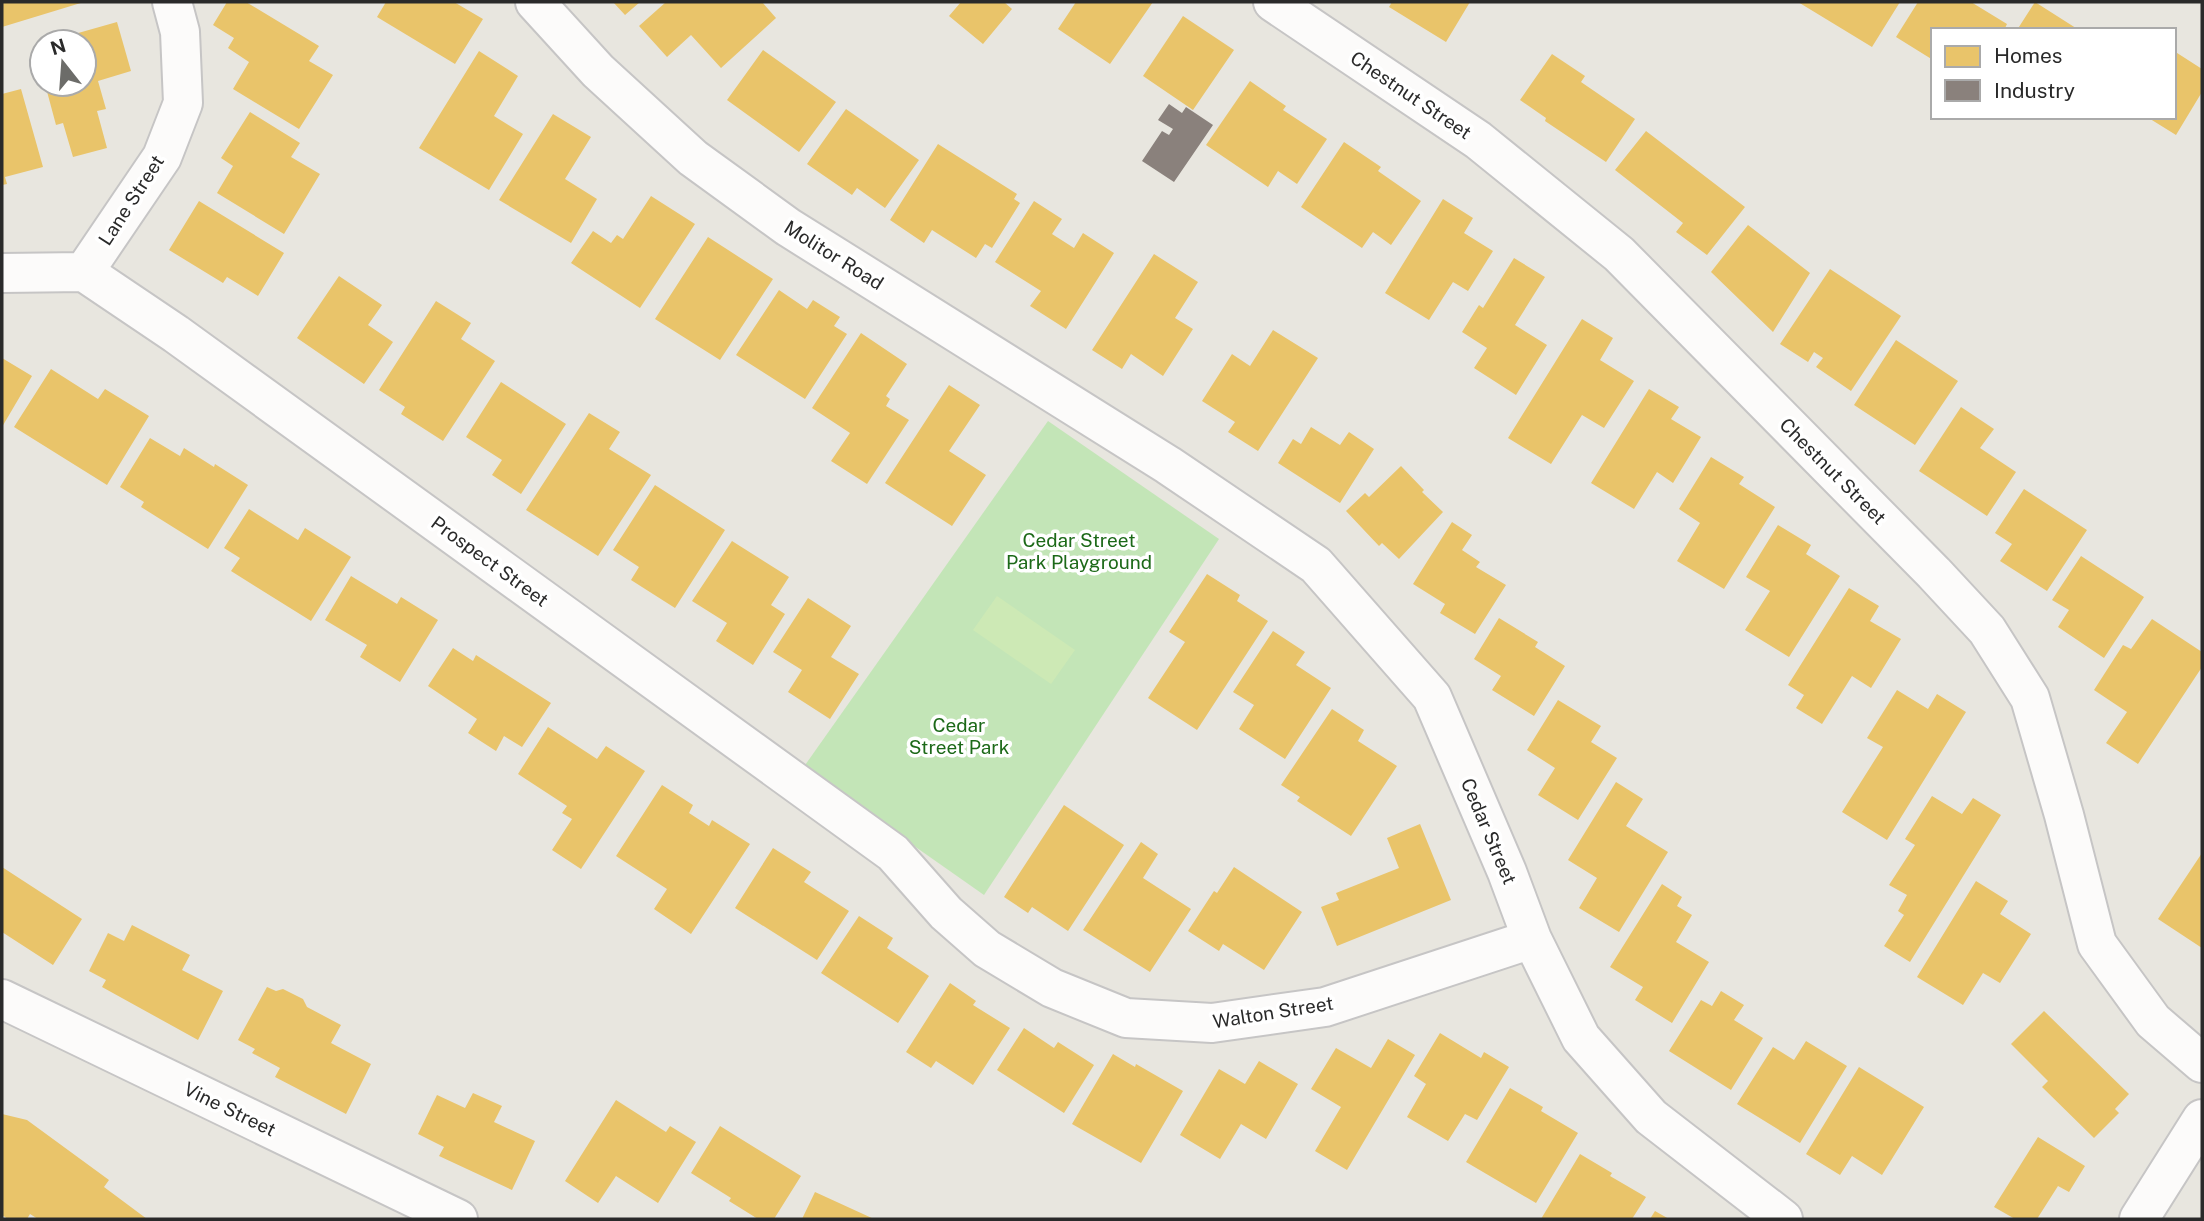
<svg xmlns="http://www.w3.org/2000/svg" width="2204" height="1221" font-family="'Public Sans',sans-serif">
  <style>
    .green { fill: #c3e5b7 }
    .pitch { fill: #cde9b5 }
    .homes { fill: #e9c46a }
    .industry { fill: #8a817c }
    .lines { fill: none; stroke-linecap: round; stroke-linejoin: round }
    .street-casing { stroke: #c6c5c5; stroke-width: 42 }
    .street { stroke: #fcfbfa; stroke-width: 38 }
    .labels { text-anchor: middle; dominant-baseline: central; stroke-width: 7; stroke-linejoin: round; paint-order: stroke }
    .street-label { font-size: 19px; fill: #2a2a2a; stroke: #fff }
    .park-label { font-size: 19px; fill: #1c6918; stroke: #fff }
  </style>
  <rect width="100%" height="100%" fill="#e8e6df"/>
  <path class="green" d="M 1048,421 L 1219,539 L 984,895 L 803,768 Z"/>
  <path class="pitch" d="M 997,596 L 1075,650 L 1051,684 L 973,630 Z"/>
  <path class="homes" d="M 2,2 L 84,2 L 2,27 Z
    M 227,2 L 246,2 L 319,46 L 309,61 L 333,75 L 299,129 L 233,89 L 249,62 L 228,48 L 234,38 L 213,25 Z
    M 386,2 L 454,2 L 483,19 L 455,64 L 377,17 Z
    M 613,2 L 640,2 L 625,15 Z
    M 666,2 L 762,2 L 776,18 L 721,68 L 691,35 L 667,57 L 639,26 Z
    M 961,2 L 1004,2 L 1012,9 L 983,44 L 949,16 Z
    M 1076,2 L 1153,2 L 1110,64 L 1058,29 Z
    M 1392,2 L 1470,2 L 1446,42 L 1389,7 Z
    M 1798,2 L 1900,2 L 1872,47 Z
    M 1918,2 L 1971,2 L 2007,24 L 2004,30 L 1933,30 L 1933,60 L 1896,37 Z
    M 2035,2 L 2079,30 L 2017,30 Z
    M 1183,16 L 1234,50 L 1193,110 L 1143,76 Z
    M 117,22 L 131,71 L 98,81 L 106,109 L 97,111 L 107,148 L 73,157 L 63,123 L 56,125 L 45,84 L 84,84 L 84,42 L 50,41 Z
    M 42,44 L 42,73 L 41,73 L 34,46 Z
    M 763,50 L 836,102 L 799,152 L 727,100 Z
    M 479,51 L 518,76 L 494,116 L 523,134 L 489,190 L 419,148 Z
    M 2174,51 L 2202,69 L 2202,92 L 2176,135 L 2147,117 L 2174,117 Z
    M 1552,54 L 1585,76 L 1581,82 L 1635,119 L 1606,162 L 1545,121 L 1546,118 L 1520,100 Z
    M 1250,81 L 1286,106 L 1283,110 L 1327,139 L 1297,184 L 1278,171 L 1268,187 L 1206,145 Z
    M 21,89 L 43,167 L 5,177 L 7,184 L 2,185 L 2,94 Z
    M 846,109 L 919,160 L 885,208 L 857,188 L 852,195 L 807,164 Z
    M 250,112 L 300,143 L 291,157 L 320,174 L 284,234 L 217,193 L 233,166 L 221,158 Z
    M 553,114 L 591,137 L 565,179 L 597,199 L 571,243 L 499,200 Z
    M 1646,131 L 1745,207 L 1707,255 L 1676,232 L 1683,223 L 1615,170 Z
    M 1344,142 L 1381,167 L 1378,171 L 1421,201 L 1391,245 L 1373,232 L 1362,248 L 1301,207 Z
    M 938,144 L 1017,194 L 1014,199 L 1020,203 L 992,248 L 985,244 L 976,258 L 932,230 L 924,243 L 890,220 Z
    M 651,196 L 695,224 L 640,308 L 571,263 L 593,231 L 611,243 L 617,235 L 623,239 Z
    M 1443,199 L 1473,218 L 1464,233 L 1493,251 L 1468,291 L 1453,282 L 1429,320 L 1385,293 Z
    M 199,201 L 284,253 L 258,296 L 227,277 L 223,283 L 169,250 Z
    M 1034,201 L 1062,219 L 1052,234 L 1074,248 L 1083,233 L 1114,253 L 1066,329 L 1030,306 L 1041,291 L 995,262 Z
    M 1748,225 L 1810,273 L 1773,332 L 1711,272 Z
    M 708,237 L 773,279 L 720,360 L 655,319 Z
    M 1154,254 L 1198,282 L 1175,318 L 1193,329 L 1163,376 L 1131,354 L 1122,369 L 1092,350 Z
    M 1514,258 L 1545,277 L 1515,325 L 1547,345 L 1516,395 L 1474,368 L 1487,348 L 1462,332 L 1479,305 L 1483,308 Z
    M 1830,269 L 1901,316 L 1851,391 L 1816,367 L 1823,358 L 1814,352 L 1808,362 L 1780,344 Z
    M 339,276 L 382,305 L 368,325 L 393,342 L 364,384 L 297,338 Z
    M 779,290 L 807,309 L 813,300 L 840,317 L 834,326 L 847,334 L 805,399 L 736,355 Z
    M 436,301 L 471,323 L 461,339 L 495,361 L 443,441 L 401,414 L 405,407 L 379,390 Z
    M 1582,319 L 1613,338 L 1600,360 L 1634,381 L 1604,428 L 1582,415 L 1551,464 L 1508,438 Z
    M 1273,330 L 1318,358 L 1258,451 L 1228,432 L 1235,422 L 1202,401 L 1232,354 L 1250,366 Z
    M 861,333 L 907,364 L 886,396 L 890,399 L 886,406 L 909,420 L 867,484 L 831,461 L 850,433 L 812,408 Z
    M 1896,340 L 1958,381 L 1915,445 L 1854,405 Z
    M 2,358 L 32,376 L 2,427 Z
    M 51,369 L 98,399 L 105,389 L 149,416 L 107,485 L 14,427 Z
    M 501,382 L 566,424 L 521,494 L 492,475 L 502,460 L 466,437 Z
    M 949,385 L 980,405 L 949,451 L 986,475 L 952,526 L 885,483 Z
    M 1649,389 L 1679,407 L 1671,419 L 1701,437 L 1673,483 L 1657,472 L 1634,509 L 1591,483 Z
    M 1961,407 L 1994,429 L 1980,448 L 2016,472 L 1987,516 L 1919,471 Z
    M 589,413 L 620,432 L 609,449 L 651,475 L 598,556 L 526,510 Z
    M 1311,427 L 1340,445 L 1349,432 L 1374,449 L 1340,503 L 1278,463 L 1293,439 L 1301,444 Z
    M 150,438 L 180,456 L 184,448 L 214,467 L 215,464 L 248,485 L 208,549 L 141,507 L 144,502 L 120,487 Z
    M 1711,457 L 1744,477 L 1739,484 L 1775,507 L 1724,589 L 1677,561 L 1700,523 L 1679,509 Z
    M 1401,466 L 1424,490 L 1422,492 L 1443,512 L 1399,559 L 1382,543 L 1379,546 L 1346,511 L 1365,493 L 1369,497 Z
    M 655,485 L 725,530 L 675,608 L 631,580 L 639,567 L 613,550 Z
    M 2024,489 L 2087,530 L 2047,591 L 2000,561 L 2012,544 L 1995,533 Z
    M 249,509 L 298,540 L 305,528 L 351,557 L 311,621 L 231,571 L 240,558 L 224,548 Z
    M 1452,522 L 1472,535 L 1462,550 L 1480,562 L 1476,567 L 1506,585 L 1475,634 L 1440,613 L 1445,604 L 1413,584 Z
    M 1778,525 L 1811,545 L 1806,554 L 1840,576 L 1789,657 L 1745,630 L 1770,591 L 1746,577 Z
    M 732,541 L 789,577 L 771,605 L 785,614 L 753,665 L 716,641 L 727,623 L 692,601 Z
    M 2081,556 L 2144,597 L 2104,658 L 2058,627 L 2069,610 L 2052,600 Z
    M 1207,574 L 1240,595 L 1237,601 L 1268,621 L 1197,730 L 1148,698 L 1185,642 L 1169,632 Z
    M 351,576 L 397,604 L 401,597 L 438,620 L 400,682 L 360,657 L 367,645 L 325,620 Z
    M 1849,588 L 1879,606 L 1870,621 L 1901,639 L 1871,688 L 1852,676 L 1822,724 L 1796,708 L 1804,695 L 1788,685 Z
    M 808,598 L 851,626 L 831,657 L 859,674 L 830,719 L 788,692 L 802,670 L 773,652 Z
    M 1499,618 L 1538,642 L 1535,647 L 1565,666 L 1534,716 L 1492,690 L 1501,676 L 1474,659 Z
    M 2152,619 L 2202,652 L 2202,667 L 2138,764 L 2106,743 L 2127,712 L 2094,690 L 2123,645 L 2131,649 Z
    M 1273,631 L 1305,652 L 1296,665 L 1331,688 L 1285,759 L 1239,729 L 1254,705 L 1233,692 Z
    M 453,648 L 473,661 L 476,655 L 551,703 L 522,747 L 504,736 L 496,751 L 468,733 L 477,719 L 428,686 Z
    M 1897,690 L 1928,709 L 1937,694 L 1966,712 L 1887,840 L 1842,812 L 1883,747 L 1867,738 Z
    M 1558,700 L 1601,726 L 1591,742 L 1617,758 L 1578,820 L 1538,795 L 1555,768 L 1527,750 Z
    M 1332,709 L 1364,730 L 1358,741 L 1397,766 L 1351,836 L 1297,801 L 1300,797 L 1281,785 Z
    M 548,727 L 597,759 L 606,746 L 645,771 L 581,869 L 552,850 L 572,819 L 562,813 L 567,806 L 518,774 Z
    M 1616,782 L 1643,799 L 1626,826 L 1668,852 L 1619,932 L 1579,908 L 1597,878 L 1568,860 Z
    M 662,785 L 693,805 L 689,813 L 709,826 L 712,820 L 750,844 L 691,934 L 654,909 L 667,889 L 616,856 Z
    M 1932,796 L 1962,814 L 1973,798 L 2001,815 L 1910,962 L 1884,946 L 1904,915 L 1898,911 L 1907,895 L 1889,885 L 1915,845 L 1905,839 Z
    M 1064,805 L 1124,845 L 1068,931 L 1032,907 L 1028,913 L 1004,897 Z
    M 1420,824 L 1451,900 L 1337,946 L 1321,907 L 1339,900 L 1336,893 L 1399,868 L 1387,838 Z
    M 1141,842 L 1158,854 L 1143,878 L 1191,909 L 1150,972 L 1083,930 Z
    M 773,848 L 811,872 L 804,882 L 849,911 L 817,960 L 735,908 Z
    M 2202,853 L 2202,948 L 2158,919 Z
    M 2,867 L 82,919 L 53,965 L 2,932 Z
    M 1234,867 L 1302,912 L 1264,970 L 1223,944 L 1219,951 L 1188,931 L 1214,891 L 1217,893 Z
    M 1976,881 L 2008,901 L 2000,914 L 2031,934 L 2000,983 L 1983,973 L 1963,1005 L 1917,977 Z
    M 1662,884 L 1682,897 L 1677,906 L 1692,915 L 1676,942 L 1709,962 L 1672,1023 L 1635,1000 L 1643,987 L 1610,967 Z
    M 859,916 L 893,938 L 887,948 L 929,976 L 898,1023 L 821,973 Z
    M 132,925 L 190,955 L 182,970 L 223,991 L 198,1040 L 102,987 L 106,980 L 89,971 L 108,933 L 124,941 Z
    M 950,983 L 976,1001 L 973,1005 L 1010,1028 L 973,1085 L 936,1061 L 931,1068 L 906,1052 Z
    M 267,987 L 276,991 L 283,989 L 303,999 L 307,1007 L 341,1025 L 331,1043 L 371,1064 L 346,1114 L 275,1077 L 280,1068 L 252,1053 L 255,1049 L 238,1040 Z
    M 1721,991 L 1744,1005 L 1734,1020 L 1763,1038 L 1731,1090 L 1669,1051 L 1701,1000 L 1712,1006 Z
    M 2044,1011 L 2129,1094 L 2115,1109 L 2119,1113 L 2094,1138 L 2042,1087 L 2048,1081 L 2011,1044 Z
    M 1024,1028 L 1054,1048 L 1058,1042 L 1094,1065 L 1064,1113 L 997,1070 Z
    M 1440,1033 L 1481,1058 L 1484,1052 L 1509,1067 L 1477,1120 L 1465,1114 L 1448,1141 L 1407,1117 L 1426,1084 L 1414,1076 Z
    M 1388,1039 L 1415,1055 L 1347,1170 L 1315,1151 L 1341,1107 L 1311,1089 L 1336,1048 L 1371,1068 Z
    M 1806,1041 L 1847,1066 L 1800,1143 L 1737,1104 L 1773,1047 L 1794,1060 Z
    M 1113,1054 L 1135,1067 L 1136,1064 L 1183,1091 L 1141,1163 L 1072,1124 Z
    M 1259,1061 L 1298,1084 L 1266,1139 L 1241,1124 L 1220,1159 L 1180,1135 L 1219,1069 L 1245,1084 Z
    M 1859,1067 L 1924,1107 L 1882,1175 L 1852,1156 L 1840,1175 L 1806,1154 Z
    M 1510,1088 L 1543,1107 L 1541,1111 L 1578,1133 L 1536,1203 L 1466,1162 Z
    M 473,1093 L 502,1106 L 494,1122 L 535,1141 L 512,1190 L 439,1156 L 444,1147 L 418,1134 L 437,1095 L 465,1108 Z
    M 616,1100 L 666,1132 L 670,1126 L 696,1142 L 658,1203 L 616,1176 L 598,1203 L 565,1181 Z
    M 2,1114 L 27,1120 L 109,1180 L 104,1187 L 147,1219 L 38,1219 L 30,1214 L 27,1219 L 8,1219 L 2,1215 Z
    M 720,1126 L 801,1176 L 774,1219 L 758,1219 L 729,1201 L 731,1198 L 691,1173 Z
    M 2038,1137 L 2085,1166 L 2069,1192 L 2058,1186 L 2037,1219 L 2015,1219 L 1994,1207 Z
    M 1580,1154 L 1612,1173 L 1610,1176 L 1646,1197 L 1632,1219 L 1541,1219 Z
    M 815,1192 L 874,1219 L 802,1219 Z
    M 1655,1211 L 1669,1219 L 1650,1219 Z"/>
  <path class="industry" d="M 1169,104 L 1182,113 L 1186,107 L 1213,125 L 1174,182 L 1142,161 L 1162,131 L 1169,135 L 1173,129 L 1158,120 Z"/>
  <g class="lines">
    <g class="street-casing">
      <path id="street" d="M 535,2 L 598,71 L 693,158 L 788,227 L 1168,465 L 1316,565 L 1432,697 L 1507,872 L 1532,939 L 1581,1038 L 1651,1117 L 1783,1219
        M 1273,2 L 1478,140 L 1619,254 L 1934,573 L 1987,630 L 2030,698 L 2064,815 L 2097,944 L 2153,1021 L 2202,1063
        M 84,272 L 176,334 L 893,853 L 946,913 L 987,949 L 1052,988 L 1126,1018 L 1212,1023 L 1325,1007 L 1532,939
        M 84,272 L 162,157 L 183,103 L 180,32 L 172,2
        M 2,273 L 84,272
        M 2,999 L 458,1219
        M 2139,1219 L 2202,1119"/>
    </g>
    <use href="#street" class="street"/>
  </g>
  <g class="labels">
    <g class="street-label">
      <text transform="translate(1411 95) rotate(34)">Chestnut Street</text>
      <text transform="translate(131 200) rotate(-57)">Lane Street</text>
      <text transform="translate(834 255) rotate(32)">Molitor Road</text>
      <text transform="translate(1833 471) rotate(45)">Chestnut Street</text>
      <text transform="translate(490 561) rotate(36)">Prospect Street</text>
      <text transform="translate(1489 831) rotate(67)">Cedar Street</text>
      <text transform="translate(1273 1012) rotate(-9)">Walton Street</text>
      <text transform="translate(230 1109) rotate(26)">Vine Street</text>
    </g>
    <g class="park-label">
      <text x="1079" y="540">Cedar Street<tspan x="1079" dy="22">Park Playground</tspan></text>
      <text x="959" y="725">Cedar<tspan x="959" dy="22">Street Park</tspan></text>
    </g>
  </g>
  <rect width="2204" height="1221" fill="none" stroke="#2a2a2a" stroke-width="7"/>
  <rect x="1931" y="28" width="245" height="91" fill="#ffffff" stroke="#aaaaaa" stroke-width="2"/>
  <rect x="1945" y="46" width="35" height="21" fill="#e9c46a" stroke="#aaaaaa" stroke-width="2"/>
  <text x="1994" y="63" font-size="21" fill="#2a2a2a">Homes</text>
  <rect x="1945" y="80" width="35" height="21" fill="#8a817c" stroke="#aaaaaa" stroke-width="2"/>
  <text x="1994" y="98" font-size="21" fill="#2a2a2a">Industry</text>
  <g transform="translate(63 63) rotate(343)"><circle r="33" fill="#ffffff" stroke="#aaaaaa" stroke-width="2"/>
  <path d="M0-5L12 26L0 18L-12 26Z" fill="#6c6c69"/>
  <text y="-10" font-size="19" font-weight="bold" text-anchor="middle" fill="#2a2a2a">N</text>
  </g>
</svg>
